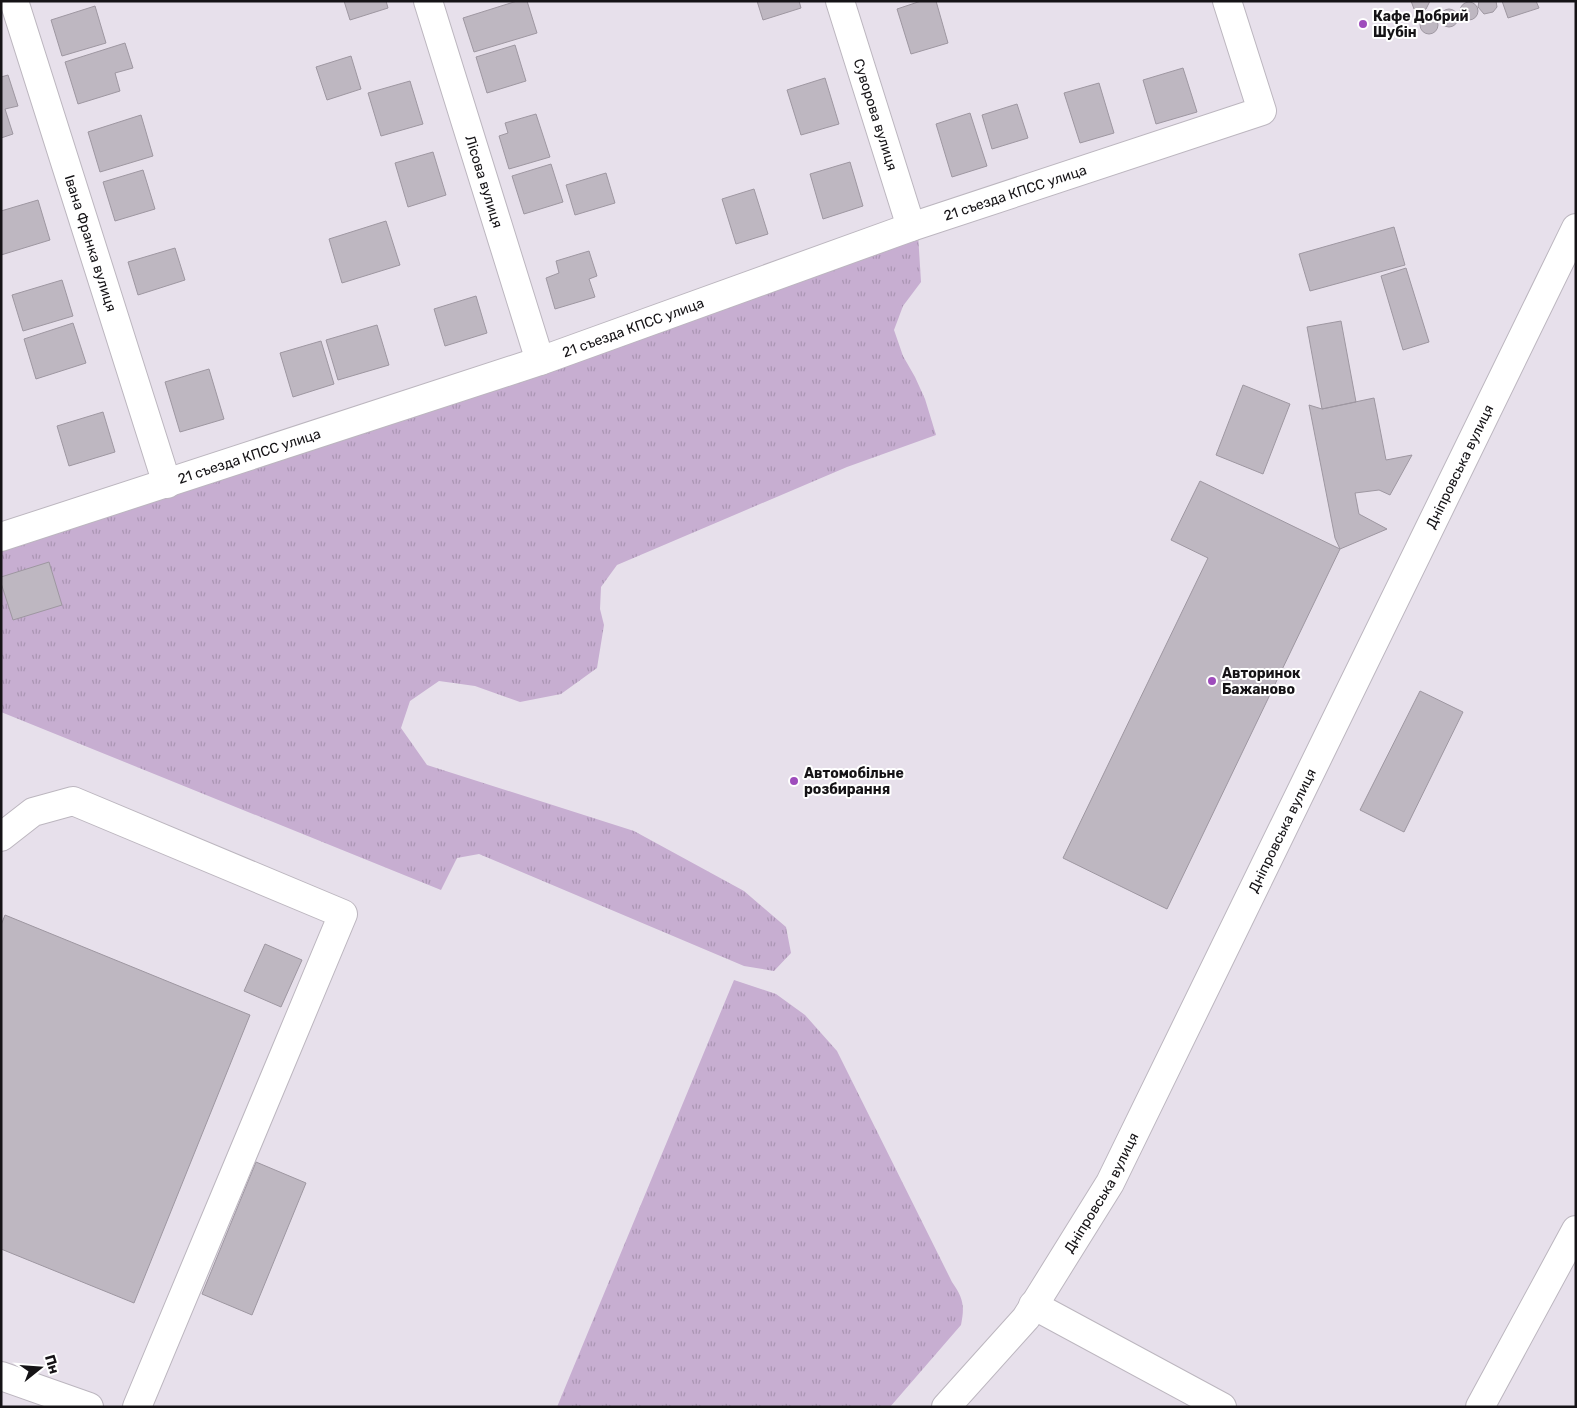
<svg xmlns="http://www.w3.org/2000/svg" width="1577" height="1408" font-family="Rubik,sans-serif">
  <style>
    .grass { fill: url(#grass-tufts) }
    .building { fill: #beb7c1; stroke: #9e97a1 }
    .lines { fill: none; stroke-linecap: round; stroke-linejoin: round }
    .minor-casing { stroke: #bcb6bf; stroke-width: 30 }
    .minor { stroke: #fff; stroke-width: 28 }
    .poi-dot { fill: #9e4cbc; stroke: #fff; stroke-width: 2 }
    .labels { text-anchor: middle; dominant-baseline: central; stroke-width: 4; stroke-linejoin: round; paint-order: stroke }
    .poi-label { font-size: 14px; font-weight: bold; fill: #151316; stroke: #fff; text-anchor: start }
    .street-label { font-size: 14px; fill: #151316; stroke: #fff }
  </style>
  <defs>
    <pattern id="grass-tufts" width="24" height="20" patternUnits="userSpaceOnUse" patternTransform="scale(1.25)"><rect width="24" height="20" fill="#c7aed1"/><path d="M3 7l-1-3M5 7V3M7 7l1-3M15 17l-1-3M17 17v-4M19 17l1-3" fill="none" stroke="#aa95b3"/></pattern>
  </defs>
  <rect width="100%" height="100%" fill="#e7e0eb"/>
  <path class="grass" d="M 918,234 L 921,282 L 903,306 L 894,330 L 903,356 L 915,377 L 925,399 L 936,435 L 847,467 L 617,565 L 601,587 L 600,609 L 604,625 L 597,668 L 561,694 L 520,702 L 475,686 L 439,681 L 410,701 L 401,728 L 427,765 L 634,831 L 744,891 L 786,927 L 791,953 L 774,971 L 744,966 L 479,854 L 457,858 L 441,890 L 1,712 L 1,544 Z
    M 734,980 L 776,994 L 805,1015 L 837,1051 L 952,1282 C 963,1298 965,1305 961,1325 L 890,1407 L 557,1407 Z"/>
  <path class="building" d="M 344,1 L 386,1 L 388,8 L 350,20 Z
    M 517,1 L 527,1 L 537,33 L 474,52 L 463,18 Z
    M 757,1 L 799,1 L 801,8 L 763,20 Z
    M 921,1 L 936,1 L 948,43 L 911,54 L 897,9 Z
    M 1411,1 L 1430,1 L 1426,9 L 1420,11 L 1414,9 Z
    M 1479,1 L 1496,1 L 1497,7 L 1493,12 L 1484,14 L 1478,7 Z
    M 1502,1 L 1536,1 L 1539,8 L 1508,18 Z
    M1460 11a9 9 0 1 1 18 0a9 9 0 1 1-18 0Z
    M 95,6 L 106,43 L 62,56 L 51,20 Z
    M1440 18a9 9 0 1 1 18 0a9 9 0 1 1-18 0Z
    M1420 25a9 9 0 1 1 18 0a9 9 0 1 1-18 0Z
    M 125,43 L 133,68 L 115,73 L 120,91 L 78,104 L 65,62 Z
    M 515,45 L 526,81 L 487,93 L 476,57 Z
    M 351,56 L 361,89 L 327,100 L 316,67 Z
    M 1183,68 L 1197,112 L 1156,124 L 1143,80 Z
    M 8,75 L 18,106 L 5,109 L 13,134 L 1,138 L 1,77 Z
    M 825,78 L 839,124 L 801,135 L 787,90 Z
    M 410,81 L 423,124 L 381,136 L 368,93 Z
    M 1099,83 L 1114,133 L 1080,143 L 1064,93 Z
    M 1017,104 L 1028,138 L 992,149 L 982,115 Z
    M 970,113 L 987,166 L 952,177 L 936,124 Z
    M 536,114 L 550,157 L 509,169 L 499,136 L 508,133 L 505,123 Z
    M 141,115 L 153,156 L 100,172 L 88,132 Z
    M 433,152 L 446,195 L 408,207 L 395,163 Z
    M 850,162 L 863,206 L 823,219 L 810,174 Z
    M 551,164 L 563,202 L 524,214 L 512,176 Z
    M 143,170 L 155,209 L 115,221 L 103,182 Z
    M 606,173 L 615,203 L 575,215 L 566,185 Z
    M 754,189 L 768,234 L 736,244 L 722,199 Z
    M 38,200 L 50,240 L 1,255 L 1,211 Z
    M 386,221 L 400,265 L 342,283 L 329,239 Z
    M 1394,227 L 1405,265 L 1310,291 L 1299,254 Z
    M 175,248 L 185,280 L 138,295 L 128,262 Z
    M 589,251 L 597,276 L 589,279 L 595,297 L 555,309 L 546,278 L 559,273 L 556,261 Z
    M 1406,268 L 1429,342 L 1403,350 L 1381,276 Z
    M 62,280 L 73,316 L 23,331 L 12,295 Z
    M 476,296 L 487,333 L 445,346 L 434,309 Z
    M 1341,321 L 1356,402 L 1322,409 L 1307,327 Z
    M 73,323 L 86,363 L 36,379 L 24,339 Z
    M 377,325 L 389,365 L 338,380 L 326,340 Z
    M 321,341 L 334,384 L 293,397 L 280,353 Z
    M 209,369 L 224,419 L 180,432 L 165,382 Z
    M 1243,385 L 1290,404 L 1263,474 L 1216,455 Z
    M 1374,398 L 1386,460 L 1412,455 L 1390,495 L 1379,490 L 1355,493 L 1359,514 L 1387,529 L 1340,549 L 1335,538 L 1309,405 L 1322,409 Z
    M 103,412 L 115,452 L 69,466 L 57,426 Z
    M 1200,481 L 1340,549 L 1167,909 L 1063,858 L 1208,558 L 1171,540 Z
    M 49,562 L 62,605 L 13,620 L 1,583 L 1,577 Z
    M 1420,691 L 1463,712 L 1404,832 L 1360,810 Z
    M 5,915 L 250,1015 L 134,1303 L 1,1249 L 1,925 Z
    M 265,944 L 302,960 L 281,1007 L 244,991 Z
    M 256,1162 L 306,1183 L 252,1315 L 202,1294 Z"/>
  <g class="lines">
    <g class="minor-casing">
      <g id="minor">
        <path id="s1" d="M 14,1 L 167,484"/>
        <path id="s2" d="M 428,1 L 540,361"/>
        <path id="s3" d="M 840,1 L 911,227"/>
        <path id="s4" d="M 1,537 L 540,361 L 911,227 L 1262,111 L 1227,1"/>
        <path d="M 1,837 L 33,812 L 73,801 L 343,914 L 137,1407"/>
        <path d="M 1033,1305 L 1222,1407"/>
        <path d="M 1,1376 L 89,1407"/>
        <path id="s5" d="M 946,1407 L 1026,1318 L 1110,1183 L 1576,228"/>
        <path d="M 1480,1407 L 1576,1230"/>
      </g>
    </g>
    <use href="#minor" class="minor"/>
  </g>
  <g class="poi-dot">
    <circle cx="1363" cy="24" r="5"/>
    <circle cx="1212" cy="681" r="5"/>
    <circle cx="794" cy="781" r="5"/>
  </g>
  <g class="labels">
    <g class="poi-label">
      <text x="1373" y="16">Кафе Добрий<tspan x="1373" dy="16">Шубін</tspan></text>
      <text x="1222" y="673">Авторинок<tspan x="1222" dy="16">Бажаново</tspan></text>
      <text x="804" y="773">Автомобільне<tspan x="804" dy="16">розбирання</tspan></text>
    </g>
    <g class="street-label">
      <text stroke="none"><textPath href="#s3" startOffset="119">Суворова вулиця</textPath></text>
      <text stroke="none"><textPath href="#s2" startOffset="189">Лісова вулиця</textPath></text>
      <text stroke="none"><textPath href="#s4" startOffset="1071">21 съезда КПСС улица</textPath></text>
      <text stroke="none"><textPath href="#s1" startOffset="254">Івана Франка вулиця</textPath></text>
      <text stroke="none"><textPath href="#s4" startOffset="666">21 съезда КПСС улица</textPath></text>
      <text stroke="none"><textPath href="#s4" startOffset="261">21 съезда КПСС улица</textPath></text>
      <text stroke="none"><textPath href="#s5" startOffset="1076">Дніпровська вулиця</textPath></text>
      <text stroke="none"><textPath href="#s5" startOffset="671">Дніпровська вулиця</textPath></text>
      <text stroke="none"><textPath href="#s5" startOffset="266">Дніпровська вулиця</textPath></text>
    </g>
  </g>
  <rect width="1577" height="1408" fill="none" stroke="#151316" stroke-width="5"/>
  <g transform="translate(40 1368) rotate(73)" stroke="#ffffff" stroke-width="4" paint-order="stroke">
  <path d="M0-4L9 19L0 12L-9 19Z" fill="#151316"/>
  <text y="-8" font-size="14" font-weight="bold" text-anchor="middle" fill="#151316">Пн</text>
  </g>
</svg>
